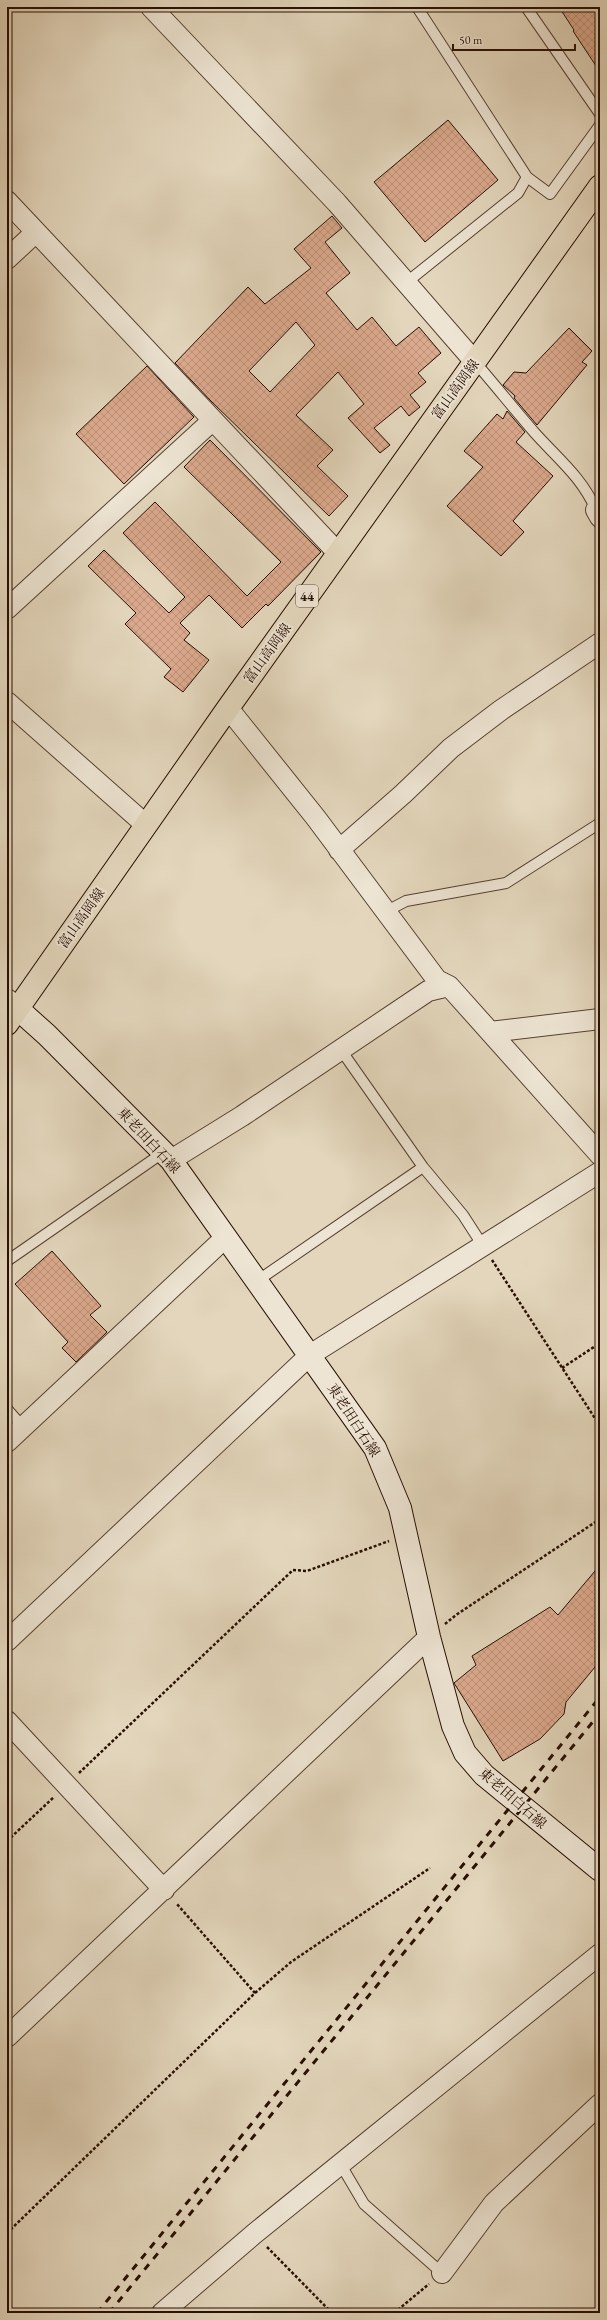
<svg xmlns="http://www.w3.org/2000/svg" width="607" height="2320" font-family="'EB Garamond','Noto Serif JP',serif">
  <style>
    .building { fill: url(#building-cross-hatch); stroke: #280e03; fill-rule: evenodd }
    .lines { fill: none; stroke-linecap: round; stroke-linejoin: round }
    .lane-casing { stroke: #574031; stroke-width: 12 }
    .street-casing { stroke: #574031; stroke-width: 22 }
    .secondary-casing { stroke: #280e03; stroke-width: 24 }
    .primary-casing { stroke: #280e03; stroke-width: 24 }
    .path { stroke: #280e03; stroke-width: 2.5; stroke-dasharray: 3 2; stroke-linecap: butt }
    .lane { stroke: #ede4d3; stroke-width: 10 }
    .street { stroke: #ede4d3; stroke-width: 20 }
    .secondary { stroke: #ede4d3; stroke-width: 22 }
    .primary { stroke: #e3d6bc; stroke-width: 22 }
    .rail { stroke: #280e03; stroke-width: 3; stroke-dasharray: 7 7; stroke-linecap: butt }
    .labels { text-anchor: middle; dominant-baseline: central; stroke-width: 4; stroke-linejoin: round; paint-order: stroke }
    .shield { fill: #ede4d3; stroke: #634e41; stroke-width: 1 }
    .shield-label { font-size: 13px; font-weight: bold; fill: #280e03 }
    .street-label { font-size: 14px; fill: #280e03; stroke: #ede4d3 }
  </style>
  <defs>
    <pattern id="building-cross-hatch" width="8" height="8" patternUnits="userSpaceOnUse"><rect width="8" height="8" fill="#dba98d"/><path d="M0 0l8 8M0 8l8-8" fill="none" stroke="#bc9078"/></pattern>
  </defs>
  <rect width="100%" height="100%" fill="#e3d6bc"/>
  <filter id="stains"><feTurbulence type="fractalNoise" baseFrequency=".005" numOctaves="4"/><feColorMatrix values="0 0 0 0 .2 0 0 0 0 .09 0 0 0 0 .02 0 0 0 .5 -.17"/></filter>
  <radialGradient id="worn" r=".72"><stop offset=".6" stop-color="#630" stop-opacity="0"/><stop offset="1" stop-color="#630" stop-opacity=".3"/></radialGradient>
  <path class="building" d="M 559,7 L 600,7 L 600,72 L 573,31 L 574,30 Z
    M 448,120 L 498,180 L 425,242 L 374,182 Z
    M 332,216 L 342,228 L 325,242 L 350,273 L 326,293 L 357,330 L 372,317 L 396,346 L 419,327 L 441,353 L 418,373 L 426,382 L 410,395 L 420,407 L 409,416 L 401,406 L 374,428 L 390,445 L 380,453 L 348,418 L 364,404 L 338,372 L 296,415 L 333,450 L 317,466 L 348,496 L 329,516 L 211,401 L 175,363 L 248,287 L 265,304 L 311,268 L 294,249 ZM 296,322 L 315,345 L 270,392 L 249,371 Z
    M 569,328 L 592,351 L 582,362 L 587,365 L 537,425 L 514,398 L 515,396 L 503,385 L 514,372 L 526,373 Z
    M 147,366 L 194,417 L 124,484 L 76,434 Z
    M 507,411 L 525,432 L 516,442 L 553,476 L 513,521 L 524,532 L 501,556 L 447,506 L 483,467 L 464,451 L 497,414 L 503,419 Z
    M 210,440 L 321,552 L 268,606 L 266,604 L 242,628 L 209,595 L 180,623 L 190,633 L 184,640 L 209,660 L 183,692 L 164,677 L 171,669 L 125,624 L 136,613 L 88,566 L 104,550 L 169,613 L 185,597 L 123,533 L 155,502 L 247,596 L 281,562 L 184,467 Z
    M 52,1251 L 101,1306 L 90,1315 L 107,1332 L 76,1362 L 62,1348 L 68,1342 L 15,1284 Z
    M 600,1565 L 600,1661 L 566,1702 L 564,1714 L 540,1739 L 503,1761 L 454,1683 L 476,1665 L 472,1656 L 550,1607 L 558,1615 Z"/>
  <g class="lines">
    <g class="lane-casing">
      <path id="lane" d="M 417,7 L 527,177 L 550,194 L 600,125
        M 526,7 L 600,114
        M 407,282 L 518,193 L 527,177
        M 475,362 C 495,385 514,409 534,432 C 557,458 582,477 596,510
        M 385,912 L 406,901 L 506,883 L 600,823
        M 341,1050 L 423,1167
        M 7,1261 L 164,1152
        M 257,1281 L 423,1167 L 463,1215 L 483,1246
        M 7,1409 L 23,1427
        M 341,2165 L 364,2204 L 442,2273"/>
    </g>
    <g class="street-casing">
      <path id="street" d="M 151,7 L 337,203 L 475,362
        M 7,201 L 338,553
        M 7,259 L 36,232
        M 600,507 L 596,510 L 600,517
        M 7,609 L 213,420
        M 7,702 L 146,825
        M 228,708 L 316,818 L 437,980 L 449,986 L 600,1155
        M 339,850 L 403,794 L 451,748 L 501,710 L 600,643
        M 7,999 L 18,1009
        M 490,1032 L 600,1019
        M 171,1160 L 242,1116 L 428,991 L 449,986
        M 7,1442 L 226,1237
        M 7,1641 L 310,1355 L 600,1172
        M 7,1721 L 164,1890
        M 7,2037 L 429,1637
        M 442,2273 L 494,2203 L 600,2104
        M 162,2313 L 254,2234 L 600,1954"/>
    </g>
    <g class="secondary-casing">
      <path id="secondary" d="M 18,1009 L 47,1035 L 171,1160 L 375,1448 L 400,1508 L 429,1637 L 453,1726 L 465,1753 L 484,1775 L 600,1870"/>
    </g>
    <g class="primary-casing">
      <path id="primary" d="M 7,1024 L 228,708 L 600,186"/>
    </g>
    <path class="path" d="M 492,1260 L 600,1426
      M 562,1368 L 600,1343
      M 445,1624 L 456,1615 L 600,1519
      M 79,1773 L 293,1570 L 307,1571 L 389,1541
      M 7,1841 L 54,1797
      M 255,1993 L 291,1962 L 430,1868
      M 7,2233 L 255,1993 L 176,1903
      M 267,2247 L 332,2313
      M 394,2313 L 429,2284"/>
    <use href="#lane" class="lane"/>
    <use href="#street" class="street"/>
    <use href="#secondary" class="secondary"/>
    <use href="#primary" class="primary"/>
    <path class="rail" d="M 97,2313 L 600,1697
      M 109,2313 L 600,1713"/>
  </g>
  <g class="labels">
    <rect class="shield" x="296" y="585" width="22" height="22" rx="3"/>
    <g class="shield-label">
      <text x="307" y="596">44</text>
    </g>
    <g class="street-label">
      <text transform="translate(455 389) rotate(-54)">富山高岡線</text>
      <text transform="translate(267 653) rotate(-54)">富山高岡線</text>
      <text transform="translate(81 918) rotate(-55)">富山高岡線</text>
      <text transform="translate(149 1140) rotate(47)">東老田白石線</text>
      <text transform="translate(354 1420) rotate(57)">東老田白石線</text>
      <text transform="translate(513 1798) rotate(41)">東老田白石線</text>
    </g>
  </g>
  <rect width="607" height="2320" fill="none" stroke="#e3d6bc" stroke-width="24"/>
  <rect x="8" y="8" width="591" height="2304" fill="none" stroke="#280e03" stroke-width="2"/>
  <rect x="12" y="12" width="583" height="2296" fill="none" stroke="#280e03"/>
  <path d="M453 44v6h122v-6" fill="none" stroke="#280e03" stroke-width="2"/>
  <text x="459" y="44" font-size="12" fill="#280e03" stroke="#ede4d3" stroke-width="3" paint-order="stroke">50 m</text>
  <rect width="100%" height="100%" filter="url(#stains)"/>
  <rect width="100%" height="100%" fill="url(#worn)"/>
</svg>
